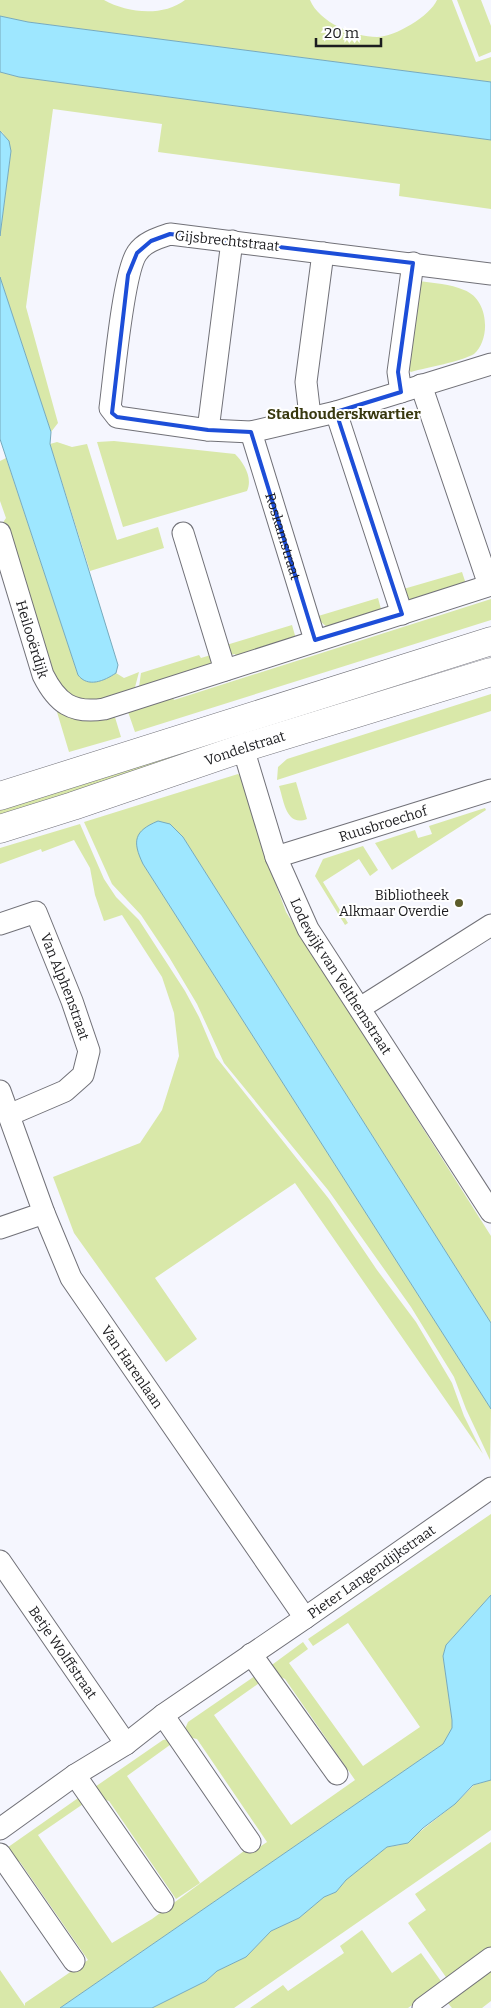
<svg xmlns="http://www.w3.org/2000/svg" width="491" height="2008" font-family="Bitter,serif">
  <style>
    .green { fill: #d9e8a9 }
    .water { fill: #9ee7ff; stroke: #77aabc }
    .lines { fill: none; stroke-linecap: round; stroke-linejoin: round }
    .street-casing { stroke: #717178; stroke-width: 23 }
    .secondary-casing { stroke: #717178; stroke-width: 29 }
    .street { stroke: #fff; stroke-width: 21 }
    .secondary { stroke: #fff; stroke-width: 28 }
    .marked { fill: none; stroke: #1d4ed8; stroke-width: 4; stroke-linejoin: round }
    .poi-dot { fill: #5d5d2a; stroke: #fff; stroke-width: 2 }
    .labels { text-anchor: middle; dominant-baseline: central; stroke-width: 4; stroke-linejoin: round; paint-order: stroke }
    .street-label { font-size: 14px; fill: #1c1c1f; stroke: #fff }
    .poi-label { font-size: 14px; fill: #1c1c1f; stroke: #fff; text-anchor: end }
    .neighbourhood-label { font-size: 15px; font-weight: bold; fill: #38380f; stroke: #fff }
  </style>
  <rect width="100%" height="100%" fill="#f5f6fe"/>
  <path class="green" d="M 0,0 L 104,0 C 127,13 163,17 185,0 L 310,0 C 319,22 354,37 377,37 C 395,37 430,16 437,0 L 452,0 L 476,62 L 491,57 L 491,82 L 28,22 L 0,16 Z
    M 457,0 L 481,0 L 491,26 L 491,52 L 479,57 Z
    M 0,72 L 19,77 L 491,140 L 491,209 L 399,196 L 400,184 L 158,152 L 162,124 L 53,109 L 26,307 L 58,423 L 51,432 L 0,277 L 0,236 L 11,151 L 3,133 L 0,131 Z
    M 419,281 C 434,283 450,284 464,290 C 489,299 491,339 474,354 C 460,362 428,367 411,372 L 407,369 Z
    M 114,441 L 235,454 C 244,463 253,478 247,491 L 123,527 L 97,442 Z
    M 57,442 L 72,447 L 87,444 L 117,540 L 158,527 L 164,548 L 90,571 L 50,444 Z
    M 6,458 L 78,675 C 88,688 104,681 116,673 L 124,678 L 139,672 L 134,691 L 78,704 L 48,672 L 52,667 L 11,534 L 2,524 L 6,518 L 0,501 L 0,461 Z
    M 462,572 L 467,587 L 408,601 L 400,590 Z
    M 378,598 L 381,609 L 327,627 L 315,617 Z
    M 491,599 L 491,620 L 135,732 L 127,709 L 172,696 L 174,700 Z
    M 292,625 L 296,639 L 237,658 L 235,654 L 226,656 L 223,646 Z
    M 214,654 L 218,665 L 139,687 L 141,673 L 199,655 L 201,658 Z
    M 491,694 L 491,711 L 277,780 L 278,767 L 287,759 Z
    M 66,709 L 114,714 L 121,737 L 69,752 L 57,712 Z
    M 198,738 L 204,756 L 0,820 L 0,800 Z
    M 238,774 L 242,777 L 266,857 L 286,912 L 491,1236 L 491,1323 L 183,837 L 143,864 L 491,1409 L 490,1460 L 466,1409 L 454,1377 L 411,1307 L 328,1190 L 224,1063 L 197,1004 L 169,957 L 141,915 L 112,884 L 84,822 Z
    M 296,782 L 307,819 C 286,827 284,801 279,786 Z
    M 485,808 L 486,810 L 392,870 L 375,843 L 415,830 L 418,838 L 432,834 L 429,826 Z
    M 80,824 L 104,879 L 116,897 L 139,920 L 185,991 L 199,1017 L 216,1057 L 329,1199 L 377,1270 L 416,1322 L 452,1383 L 464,1416 L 483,1454 L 295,1183 L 155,1278 L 197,1339 L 166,1362 L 74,1233 L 53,1177 L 140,1143 L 162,1110 L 179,1056 L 174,1013 L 162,977 L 122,915 L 104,921 L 95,895 L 90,868 L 74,840 L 42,852 L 41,849 L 0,864 L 0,848 Z
    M 363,846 L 378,870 L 370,876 L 359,859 L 323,882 L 348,923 L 345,925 L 315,876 L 323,859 Z
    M 491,1514 L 491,1595 L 446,1645 L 443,1656 L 452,1720 L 452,1728 L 443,1744 L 60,2008 L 0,2008 L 0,1970 L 25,2006 L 25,2003 L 88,1960 L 20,1862 L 10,1858 L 4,1850 L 81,1796 L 86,1802 L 38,1835 L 112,1943 L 152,1919 L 248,1848 L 252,1852 L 267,1842 L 197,1739 L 188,1737 L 185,1729 L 188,1722 L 258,1674 L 262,1681 L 214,1715 L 291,1825 L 355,1780 L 285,1679 L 273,1673 L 269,1667 L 303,1642 L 308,1649 L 289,1663 L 363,1766 L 420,1727 L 348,1623 L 313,1646 L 308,1639 Z
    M 169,1739 L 174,1742 L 127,1776 L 200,1883 L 176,1899 L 109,1801 L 98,1798 L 92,1789 L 163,1740 Z
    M 491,1780 L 491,1830 L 234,2008 L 152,2008 L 206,1981 L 217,1971 L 246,1957 L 271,1931 L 299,1918 L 324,1897 L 336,1892 L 346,1880 L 387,1847 L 400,1845 L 417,1834 L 455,1804 L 474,1785 Z
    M 491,1842 L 491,1948 L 448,1980 L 408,1923 L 426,1910 L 415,1894 Z
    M 362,1930 L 392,1973 L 421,1953 L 443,1984 L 408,2008 L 250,2008 L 283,1985 L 288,1991 L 344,1953 L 340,1946 Z
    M 491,1971 L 491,2001 L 482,2008 L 452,2008 L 447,2002 Z"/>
  <path class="water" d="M 0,16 L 28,22 L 491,82 L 491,140 L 19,77 L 0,72 Z
    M 0,131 L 9,141 L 11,151 L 0,236 Z
    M 0,277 L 51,432 L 50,444 L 118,665 L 116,673 C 104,681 88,688 78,675 L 0,439 Z
    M 158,821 L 170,824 L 183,837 L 491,1323 L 491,1409 L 143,864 C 132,841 134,831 158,821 Z
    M 491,1595 L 491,1780 L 473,1785 L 455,1804 L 423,1828 L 408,1843 L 387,1847 L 346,1880 L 336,1892 L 324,1897 L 299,1918 L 271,1931 L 246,1957 L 217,1971 L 206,1981 L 152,2008 L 60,2008 L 443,1744 L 452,1728 L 452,1720 L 443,1656 L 446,1645 Z"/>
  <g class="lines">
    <g class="street-casing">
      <g id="street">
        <path d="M 491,274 L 170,234 C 158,238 144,242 137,253 C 123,273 114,378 110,408 L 117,417 L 208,430 L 251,432 L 336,412 L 491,364"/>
        <path d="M 421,385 L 489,585"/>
        <path d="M 401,392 L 398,372 L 413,263"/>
        <path d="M 336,412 L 402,614"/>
        <path d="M 310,416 L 306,382 L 323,253"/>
        <path d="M 208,430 L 232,241"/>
        <path id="s1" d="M 251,432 L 315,640"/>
        <path id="s2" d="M 0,533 L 43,675 C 57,703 72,714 104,709 L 491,585"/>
        <path d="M 183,533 L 225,670"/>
        <path id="s3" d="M 243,748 L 276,857 L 308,929 L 491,1212"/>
        <path id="s4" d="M 276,857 L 491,790"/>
        <path id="s5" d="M 0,924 L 36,912 L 72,1001 L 89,1051 L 83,1075 L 65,1091 L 9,1115"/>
        <path d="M 360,1008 L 491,925"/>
        <path id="s6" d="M 0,1091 L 44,1213 L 71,1278 L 305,1618"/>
        <path d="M 0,1228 L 44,1213"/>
        <path id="s7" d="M 0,1561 L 126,1744"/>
        <path d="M 251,1654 L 337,1774"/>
        <path d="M 163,1715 L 250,1842"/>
        <path d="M 75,1775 L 163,1902"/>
        <path id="s8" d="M 0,1829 L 75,1775 L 126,1744 L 163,1715 L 305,1618 L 491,1488"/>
        <path d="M 0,1854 L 74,1961"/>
        <path d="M 423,2008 L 491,1958"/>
      </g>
    </g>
    <g class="secondary-casing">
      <g id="secondary">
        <path d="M 0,796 L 491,641"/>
        <path id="s9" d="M 0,829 L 73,806 L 243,748 L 491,672"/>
      </g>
    </g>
    <use href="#street" class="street"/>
    <use href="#secondary" class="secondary"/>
  </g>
  <path class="marked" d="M 170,234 L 413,263 L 398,372 L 401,392 L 336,412 L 402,614 L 315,640 L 251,432 L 208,430 L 117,417 L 112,413 L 128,275 L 137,253 L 151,241 Z"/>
  <circle class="poi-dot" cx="459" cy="903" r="5"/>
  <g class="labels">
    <g class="street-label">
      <text transform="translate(227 241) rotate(6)">Gijsbrechtstraat</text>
      <text stroke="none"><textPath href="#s1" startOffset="109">Roskamstraat</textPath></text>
      <text stroke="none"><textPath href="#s2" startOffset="111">Heilooërdijk</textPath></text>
      <text stroke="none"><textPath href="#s9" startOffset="258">Vondelstraat</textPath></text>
      <text stroke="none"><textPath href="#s4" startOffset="112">Ruusbroechof</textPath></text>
      <text stroke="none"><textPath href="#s3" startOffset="250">Lodewijk van Velthemstraat</textPath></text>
      <text stroke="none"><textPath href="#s5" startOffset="118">Van Alphenstraat</textPath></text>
      <text stroke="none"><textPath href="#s6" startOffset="308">Van Harenlaan</textPath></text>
      <text stroke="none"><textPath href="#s8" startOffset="452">Pieter Langendijkstraat</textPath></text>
      <text stroke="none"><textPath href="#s7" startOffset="111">Betje Wolffstraat</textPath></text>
    </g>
    <g class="poi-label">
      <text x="449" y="895">Bibliotheek<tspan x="449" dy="16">Alkmaar Overdie</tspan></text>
    </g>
    <g class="neighbourhood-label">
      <text x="344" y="414">Stadhouderskwartier</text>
    </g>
  </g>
  <path d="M316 38v8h65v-8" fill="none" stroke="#1c1c1f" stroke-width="2.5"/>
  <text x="324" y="38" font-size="15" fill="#1c1c1f" stroke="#ffffff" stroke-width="4" paint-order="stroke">20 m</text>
</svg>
